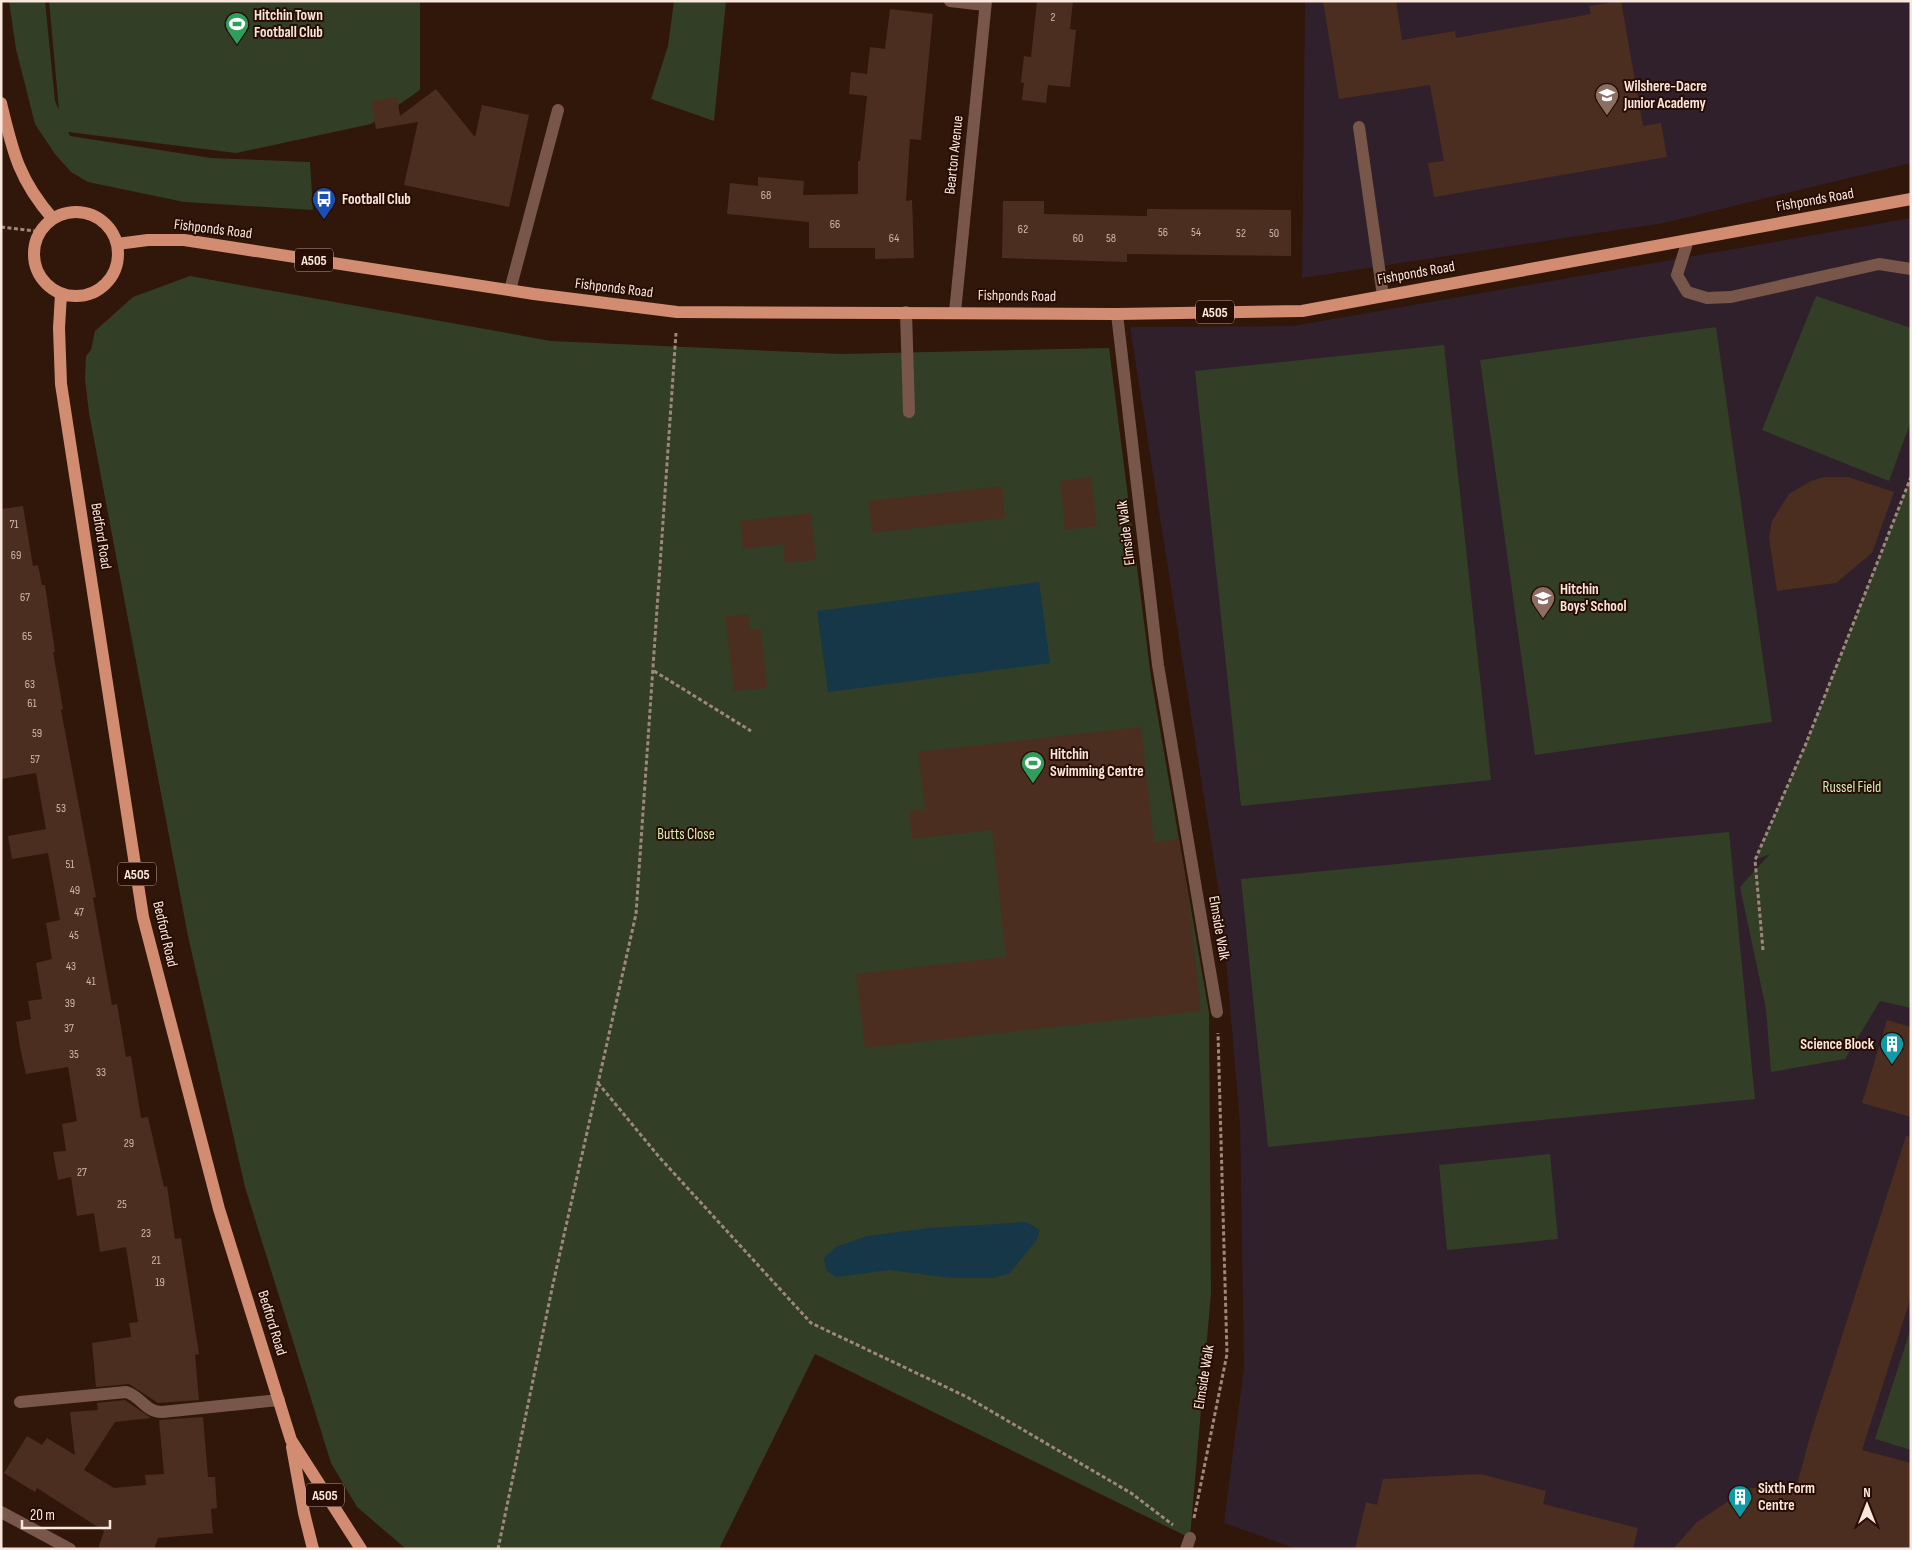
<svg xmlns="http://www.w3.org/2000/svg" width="1912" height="1550" font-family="'Sofia Sans Condensed',sans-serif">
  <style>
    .education { fill: #2f202b }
    .green { fill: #333e27 }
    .water { fill: #163748 }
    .building { fill: #4c2e21 }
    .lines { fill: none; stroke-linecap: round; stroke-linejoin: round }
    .path { stroke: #9e877d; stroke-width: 3; stroke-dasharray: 4 2.5; stroke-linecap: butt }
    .minor { stroke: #785649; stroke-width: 12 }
    .major { stroke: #d28c72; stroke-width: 12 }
    .labels { text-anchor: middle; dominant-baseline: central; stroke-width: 4; stroke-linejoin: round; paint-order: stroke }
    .number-label { font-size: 12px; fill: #ceb8ae }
    .shield { fill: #270d03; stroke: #baa59c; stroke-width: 1 }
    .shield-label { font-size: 14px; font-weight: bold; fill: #f9e6dd }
    .poi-label { font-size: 15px; font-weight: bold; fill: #f9e6dd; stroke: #270d03; text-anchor: start }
    .street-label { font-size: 15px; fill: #f9e6dd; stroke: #270d03 }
    .park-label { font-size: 15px; fill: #d2efb7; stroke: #270d03 }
  </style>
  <rect width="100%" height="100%" fill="#31160a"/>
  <path class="education" d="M 1305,1 L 1911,1 L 1911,163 L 1664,223 L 1302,278 Z
    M 1911,218 L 1911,1549 L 1297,1549 L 1224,1523 L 1244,1367 L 1240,1125 L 1222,912 L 1130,327 L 1293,326 Z"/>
  <path class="green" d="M 9,1 L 45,1 L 55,101 L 59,110 L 49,1 L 420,1 L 420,90 L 371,124 L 236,153 L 68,132 L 70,136 L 211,158 L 310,162 L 313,210 L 184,202 L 88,182 L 71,172 L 55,154 L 35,124 L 16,49 Z
    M 674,1 L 726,1 L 714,121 L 651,99 L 668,46 Z
    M 190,276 L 551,341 L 842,354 L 1109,348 L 1151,677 L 1209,1013 L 1211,1293 L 1190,1538 L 815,1354 L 719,1549 L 406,1549 L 357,1507 L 331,1463 L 245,1187 L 188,936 L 89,413 L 85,379 L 86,356 L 91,350 L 95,331 L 133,297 Z
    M 1816,296 L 1911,328 L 1911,421 L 1889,481 L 1762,430 Z
    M 1716,327 L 1772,722 L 1535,755 L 1480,360 Z
    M 1444,345 L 1491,780 L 1241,806 L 1195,371 Z
    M 1911,477 L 1911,1008 L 1880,1001 L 1845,1059 L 1771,1072 L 1766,1009 L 1740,887 L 1770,854 L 1755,860 L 1805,746 Z
    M 1729,832 L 1755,1099 L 1268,1147 L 1241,879 Z
    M 1550,1154 L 1558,1239 L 1447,1250 L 1439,1165 Z
    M 1911,1328 L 1911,1450 L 1875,1439 Z"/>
  <path class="water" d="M 1039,582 L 1050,663 L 828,692 L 817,611 Z
    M 1026,1222 L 1040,1230 L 1036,1241 L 1010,1273 L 995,1278 L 952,1278 L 889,1270 L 837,1277 L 826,1270 L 824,1258 L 836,1247 L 867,1236 L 929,1228 Z"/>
  <path class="building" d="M 1037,1 L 1073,1 L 1070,29 L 1076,30 L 1070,87 L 1048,85 L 1046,103 L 1022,100 L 1024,83 L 1021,82 L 1024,56 L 1031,57 Z
    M 1323,1 L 1396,1 L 1402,40 L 1455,31 L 1456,38 L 1591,14 L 1589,6 L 1621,1 L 1643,126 L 1661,123 L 1667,157 L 1434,197 L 1428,163 L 1444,161 L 1430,85 L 1339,99 Z
    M 890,9 L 933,14 L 921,140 L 910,139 L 906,201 L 912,200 L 914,258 L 875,259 L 875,248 L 809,248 L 809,222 L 727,214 L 730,183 L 758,186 L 758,177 L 804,181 L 803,195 L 858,194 L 858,161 L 860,161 L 867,96 L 849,94 L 851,72 L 867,74 L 870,47 L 885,49 Z
    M 436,89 L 475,137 L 482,105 L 529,115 L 509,207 L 404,185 L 418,122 L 376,129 L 371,101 L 397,97 L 400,116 Z
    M 1003,201 L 1044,201 L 1044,214 L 1147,216 L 1147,209 L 1291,210 L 1291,256 L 1127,254 L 1127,262 L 1002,258 Z
    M 1091,477 L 1097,526 L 1065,530 L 1060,481 Z
    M 1824,477 L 1848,477 L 1894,492 L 1872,553 L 1836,583 L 1777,591 L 1769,538 L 1772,521 L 1789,494 L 1811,481 Z
    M 1002,486 L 1005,518 L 872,533 L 868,501 Z
    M 23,506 L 33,566 L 38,565 L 42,585 L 45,585 L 55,652 L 53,652 L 63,709 L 61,710 L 92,875 L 96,897 L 93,898 L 112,1005 L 117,1004 L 126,1057 L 131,1056 L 141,1118 L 148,1117 L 164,1187 L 167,1186 L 175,1239 L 181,1238 L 199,1354 L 195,1355 L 199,1400 L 158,1403 L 129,1384 L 96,1387 L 92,1343 L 131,1337 L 129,1323 L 138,1322 L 126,1247 L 100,1252 L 94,1213 L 77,1216 L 71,1177 L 58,1180 L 53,1152 L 66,1151 L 62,1124 L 77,1121 L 68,1067 L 26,1074 L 20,1047 L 16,1022 L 31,1019 L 28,1001 L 42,999 L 36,963 L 52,959 L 46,923 L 60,920 L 48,853 L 12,859 L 8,836 L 46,829 L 36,773 L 1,779 L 1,509 Z
    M 811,513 L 816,560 L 785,563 L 783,544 L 743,549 L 740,521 Z
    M 748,614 L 750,630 L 761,629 L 767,688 L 734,691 L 725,617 Z
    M 1141,727 L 1154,842 L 1179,839 L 1187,886 L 1201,1011 L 865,1048 L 856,974 L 1006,957 L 992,830 L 912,839 L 909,811 L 925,809 L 918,752 Z
    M 1887,1020 L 1911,1027 L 1911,1117 L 1862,1103 Z
    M 1906,1136 L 1911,1137 L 1911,1297 L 1862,1450 L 1911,1463 L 1911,1549 L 1673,1549 L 1697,1522 L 1748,1488 L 1796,1488 L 1811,1433 Z
    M 125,1400 L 151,1418 L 115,1422 L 84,1470 L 114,1488 L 146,1485 L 145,1475 L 164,1474 L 159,1420 L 203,1417 L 208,1477 L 215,1477 L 217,1508 L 211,1509 L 213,1533 L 158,1538 L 154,1549 L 98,1549 L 104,1531 L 37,1488 L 35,1492 L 4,1473 L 27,1436 L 42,1445 L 47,1438 L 75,1455 L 70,1412 L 98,1410 L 97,1403 Z
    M 1480,1474 L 1546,1491 L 1543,1504 L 1638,1528 L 1633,1549 L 1355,1549 L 1366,1502 L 1377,1505 L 1383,1479 Z"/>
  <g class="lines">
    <path class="path" d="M 1,227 L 35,231
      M 654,671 L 751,731
      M 1763,950 L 1755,860 L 1805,746 L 1911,477
      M 598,1083 L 660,1158 L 811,1323 L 967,1397 L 1131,1493 L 1173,1525
      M 1194,1518 L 1227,1354 L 1218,1033
      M 498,1549 L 553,1284 L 636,914 L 676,333"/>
    <path class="minor" d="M 950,1 L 985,5
      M 1359,127 L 1383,296
      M 1688,240 L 1677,275 L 1687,292 L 1707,298 L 1731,297 L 1879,264 L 1911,269
      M 510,290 L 558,110
      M 906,312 L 909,412
      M 955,312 L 986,1
      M 1117,314 L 1158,665 L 1217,1012
      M 20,1402 L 126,1392 C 141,1396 145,1412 162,1412 L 279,1400
      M 1,1512 L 70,1549
      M 1186,1549 L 1190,1538"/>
    <path class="major" d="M 1,103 C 13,153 19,180 53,219
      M34 254a42 42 0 1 1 84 0a42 42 0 1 1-84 0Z
      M 117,244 L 148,240 L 184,240 L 534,294 L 677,312 L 1117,314 L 1302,311 L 1911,199
      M 61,294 L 59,328 L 61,384 L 143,917 L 219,1209 L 291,1440 L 361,1549
      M 292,1447 L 304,1513 L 313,1549"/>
  </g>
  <defs>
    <g id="stadium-pin" transform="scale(1.25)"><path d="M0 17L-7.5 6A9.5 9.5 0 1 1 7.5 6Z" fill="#2e9e5b" stroke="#270d03"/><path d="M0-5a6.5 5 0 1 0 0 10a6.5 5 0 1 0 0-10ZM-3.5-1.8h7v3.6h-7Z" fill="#fff"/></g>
    <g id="school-pin" transform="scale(1.25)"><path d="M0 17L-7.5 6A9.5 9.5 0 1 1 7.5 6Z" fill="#8d6e63" stroke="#270d03"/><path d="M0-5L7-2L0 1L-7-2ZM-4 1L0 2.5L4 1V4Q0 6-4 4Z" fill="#fff"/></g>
    <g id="bus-pin" transform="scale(1.25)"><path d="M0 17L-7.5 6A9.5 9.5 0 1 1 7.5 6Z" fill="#1a4fb4" stroke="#270d03"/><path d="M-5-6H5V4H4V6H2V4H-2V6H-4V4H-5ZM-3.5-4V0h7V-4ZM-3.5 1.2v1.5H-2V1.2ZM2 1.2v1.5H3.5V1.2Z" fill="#fff"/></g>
    <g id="building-pin" transform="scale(1.25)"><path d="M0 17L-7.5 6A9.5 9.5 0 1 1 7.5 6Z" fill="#0f9aa8" stroke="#270d03"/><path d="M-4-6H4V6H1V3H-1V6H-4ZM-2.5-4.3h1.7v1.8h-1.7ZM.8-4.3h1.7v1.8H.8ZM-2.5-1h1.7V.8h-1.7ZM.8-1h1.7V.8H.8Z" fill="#fff"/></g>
  </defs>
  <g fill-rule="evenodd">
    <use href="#stadium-pin" x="237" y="24"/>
    <use href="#school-pin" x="1607" y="95"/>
    <use href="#bus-pin" x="324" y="199"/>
    <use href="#school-pin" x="1543" y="598"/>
    <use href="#stadium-pin" x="1033" y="763"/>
    <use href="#building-pin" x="1892" y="1044"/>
    <use href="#building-pin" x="1740" y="1497"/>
  </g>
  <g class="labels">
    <g class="number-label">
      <text x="1053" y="17">2</text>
      <text x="766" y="195">68</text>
      <text x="835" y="224">66</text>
      <text x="1023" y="229">62</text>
      <text x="1163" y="232">56</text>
      <text x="1196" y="232">54</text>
      <text x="1241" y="233">52</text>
      <text x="1274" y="233">50</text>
      <text x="894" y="238">64</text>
      <text x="1078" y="238">60</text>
      <text x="1111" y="238">58</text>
      <text x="14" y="524">71</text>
      <text x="16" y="555">69</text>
      <text x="25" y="597">67</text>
      <text x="27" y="636">65</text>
      <text x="30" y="684">63</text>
      <text x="32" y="703">61</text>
      <text x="37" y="733">59</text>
      <text x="35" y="759">57</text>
      <text x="61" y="808">53</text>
      <text x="70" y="864">51</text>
      <text x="75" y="890">49</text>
      <text x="79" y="912">47</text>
      <text x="74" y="935">45</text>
      <text x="71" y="966">43</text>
      <text x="91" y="981">41</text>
      <text x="70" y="1003">39</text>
      <text x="69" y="1028">37</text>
      <text x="74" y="1054">35</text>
      <text x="101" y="1072">33</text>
      <text x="129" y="1143">29</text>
      <text x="82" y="1172">27</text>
      <text x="122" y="1204">25</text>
      <text x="146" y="1233">23</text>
      <text x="156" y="1260">21</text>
      <text x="160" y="1282">19</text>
    </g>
    <g class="shield">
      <rect x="295" y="248.5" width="38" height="23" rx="4"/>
      <rect x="1196" y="300.5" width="38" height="23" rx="4"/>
      <rect x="118" y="862.5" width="38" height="23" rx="4"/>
      <rect x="306" y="1483.5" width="38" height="23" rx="4"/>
    </g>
    <g class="shield-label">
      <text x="314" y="260">A505</text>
      <text x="1215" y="312">A505</text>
      <text x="137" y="874">A505</text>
      <text x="325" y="1495">A505</text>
    </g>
    <g class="poi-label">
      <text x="254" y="15">Hitchin Town<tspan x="254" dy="17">Football Club</tspan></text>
      <text x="1624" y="86">Wilshere-Dacre<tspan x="1624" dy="17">Junior Academy</tspan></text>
      <text x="342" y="199">Football Club</text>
      <text x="1560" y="589">Hitchin<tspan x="1560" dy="17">Boys' School</tspan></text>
      <text x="1050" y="754">Hitchin<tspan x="1050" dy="17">Swimming Centre</tspan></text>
      <text x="1874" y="1044" text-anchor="end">Science Block</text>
      <text x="1758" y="1488">Sixth Form<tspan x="1758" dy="17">Centre</tspan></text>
    </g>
    <g class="street-label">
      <text transform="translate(954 155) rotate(-84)">Bearton Avenue</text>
      <text transform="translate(1815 200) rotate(-10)">Fishponds Road</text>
      <text transform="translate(213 229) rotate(7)">Fishponds Road</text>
      <text transform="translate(1416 273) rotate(-10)">Fishponds Road</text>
      <text transform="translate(614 288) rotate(7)">Fishponds Road</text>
      <text transform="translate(1017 296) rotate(1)">Fishponds Road</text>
      <text transform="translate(1126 533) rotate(-97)">Elmside Walk</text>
      <text transform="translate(101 536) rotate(81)">Bedford Road</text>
      <text transform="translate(1219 928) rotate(80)">Elmside Walk</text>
      <text transform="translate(165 934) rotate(77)">Bedford Road</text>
      <text transform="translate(272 1323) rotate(73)">Bedford Road</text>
      <text transform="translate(1204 1377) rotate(-81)">Elmside Walk</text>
    </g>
    <g class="park-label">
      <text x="1852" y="787">Russel Field</text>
      <text x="686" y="834">Butts Close</text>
    </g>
  </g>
  <rect width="1912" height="1550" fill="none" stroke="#f9e6dd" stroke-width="5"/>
  <g transform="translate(1867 1505)" stroke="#270d03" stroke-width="4" paint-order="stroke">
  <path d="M0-4L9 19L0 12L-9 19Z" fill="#f9e6dd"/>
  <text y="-8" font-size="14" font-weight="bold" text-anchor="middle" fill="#f9e6dd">N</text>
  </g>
  <path d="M22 1520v8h88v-8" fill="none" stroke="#f9e6dd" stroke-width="2.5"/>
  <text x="30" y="1520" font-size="15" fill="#f9e6dd" stroke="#270d03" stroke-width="4" paint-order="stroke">20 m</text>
</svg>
